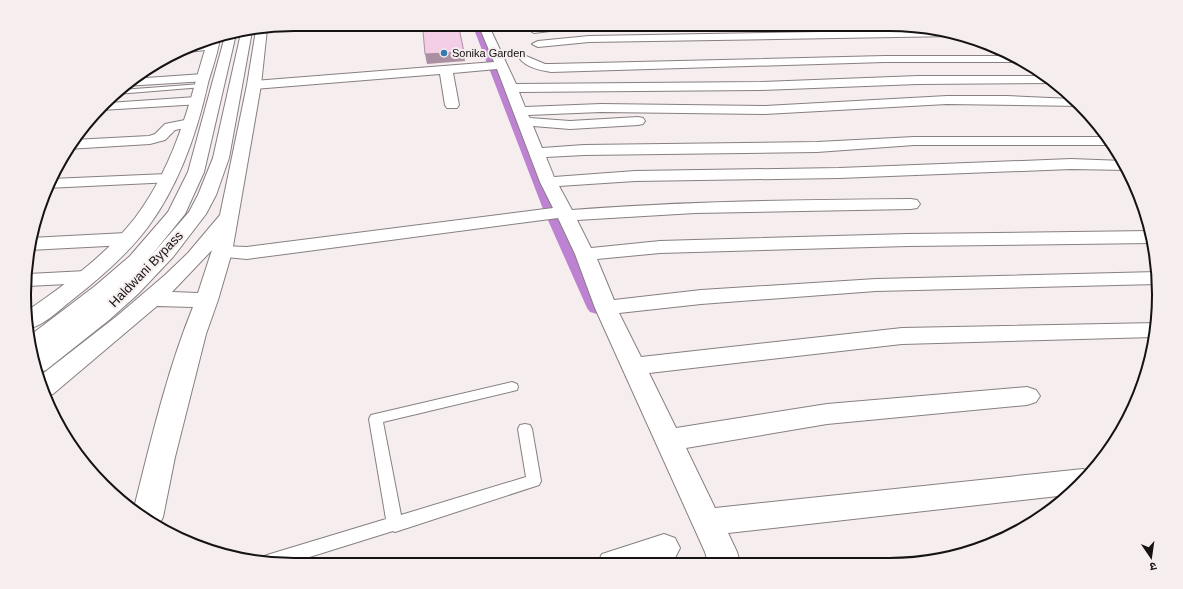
<svg xmlns="http://www.w3.org/2000/svg" width="1183" height="589" font-family="Helvetica,'Noto Sans Devanagari',sans-serif">
  <style>
    .lines { fill: none; stroke-linecap: round; stroke-linejoin: round }
    .canal { fill: #bd82d2; fill-rule: evenodd }
    .lane-casing { stroke: #877f80; stroke-width: 2 }
    .street-casing { stroke: #877f80; stroke-width: 2 }
    .primary-casing { stroke: #877f80; stroke-width: 2 }
    .highway-casing { stroke: #877f80; stroke-width: 2 }
    .lane { fill: #fff; fill-rule: evenodd }
    .street { fill: #fff; fill-rule: evenodd }
    .primary { fill: #fff; fill-rule: evenodd }
    .highway { fill: #fff; fill-rule: evenodd }
    .shaded-wall { fill: #ab90a1 }
    .building { fill: #f4cee6; stroke: #ab90a1 }
    .poi-dot { fill: #3579ae; stroke: #f6edee; stroke-width: 1.5 }
    .labels { text-anchor: middle; dominant-baseline: central; stroke-width: 4; stroke-linejoin: round; paint-order: stroke }
    .far-poi-label { font-size: 11px; fill: #151213; stroke: #f6edee; text-anchor: start }
    .street-label { font-size: 13px; fill: #151213; stroke: #f6edee }
    .rim { fill: none; stroke: #151213; stroke-width: 2 }
  </style>
  <rect width="100%" height="100%" fill="#f6edee"/>
  <g class="lines">
    <path class="canal" d="M 472,24 L 482,24 L 559,209 L 607,308 L 604,312 L 597,314 L 590,312 L 587,308 L 543,209 Z"/>
    <g class="lane-casing">
      <path id="lane" d="M 201,84 L 204,86 L 203,87 L 117,94 L 121,90 Z
        M 512,382 L 517,384 L 518,387 L 517,390 L 383,422 L 401,515 L 526,477 L 518,429 L 520,425 L 525,424 L 530,425 L 532,429 L 541,481 L 539,485 L 395,532 L 393,531 L 287,564 L 259,562 L 261,558 L 267,555 L 386,519 L 369,419 L 371,415 Z"/>
    </g>
    <g class="street-casing">
      <path id="street" d="M 478,24 L 488,24 L 516,84 L 760,82 L 918,76 L 1047,76 L 1057,83 L 918,84 L 760,90 L 519,92 L 525,107 L 601,104 L 765,106 L 947,96 L 1007,96 L 1073,99 L 1081,106 L 947,104 L 765,114 L 601,112 L 528,115 L 530,118 L 570,121 L 638,117 L 643,118 L 645,121 L 643,124 L 638,125 L 570,129 L 533,126 L 542,148 L 584,145 L 817,142 L 914,137 L 1106,137 L 1112,145 L 914,145 L 817,152 L 584,155 L 546,157 L 554,177 L 635,171 L 839,168 L 1071,159 L 1124,161 L 1128,170 L 1071,169 L 839,178 L 635,181 L 559,186 L 572,210 C 685,201 798,200 911,199 L 917,200 L 920,204 L 917,208 L 911,209 L 695,213 L 577,220 L 591,248 L 660,241 L 908,234 L 1150,231 L 1152,243 L 908,246 L 660,253 L 597,259 L 614,300 L 701,290 L 876,279 L 1157,272 L 1157,284 L 876,291 L 701,304 L 619,313 L 641,357 L 902,328 L 1157,323 L 1154,337 L 902,344 L 649,373 L 676,428 L 827,404 L 1027,387 L 1036,390 L 1040,396 L 1036,402 L 1027,405 L 827,424 L 686,448 L 715,508 L 1083,469 L 1092,473 L 1067,495 L 728,533 L 737,552 L 740,563 L 708,563 L 705,552 L 595,308 L 575,254 L 558,218 L 247,259 L 215,256 L 212,252 L 215,248 L 222,246 L 247,247 L 553,208 L 540,182 L 497,69 L 453,73 L 459,105 L 457,108 L 447,108 L 445,105 L 440,74 L 254,89 L 250,88 L 248,85 L 250,82 L 254,81 L 494,62 Z
        M 555,24 L 610,24 L 605,27 L 566,29 L 534,33 L 529,30 L 534,27 Z
        M 940,30 L 961,34 L 957,36 L 589,42 L 538,47 L 532,44 L 538,41 L 589,36 Z
        M 211,44 L 215,45 L 217,47 L 215,49 L 187,52 L 183,51 L 195,45 Z
        M 526,56 L 545,64 L 551,64 L 885,56 L 1014,56 L 1024,62 L 885,62 L 551,72 C 541,70 527,68 520,59 L 522,57 Z
        M 203,74 L 207,75 L 209,78 L 207,81 L 124,86 L 132,79 Z
        M 196,97 L 201,98 L 203,101 L 201,104 L 101,110 L 108,103 Z
        M 190,119 L 195,120 L 197,123 L 195,126 L 175,130 L 165,140 L 150,144 L 67,149 L 73,140 L 149,136 L 155,134 L 165,124 Z
        M 167,174 L 173,176 L 175,179 L 173,182 L 46,188 L 51,179 Z
        M 126,233 L 133,235 L 135,239 L 133,243 L 126,245 L 29,250 L 30,238 Z
        M 86,271 L 93,273 L 96,277 L 93,281 L 86,283 L 28,286 L 28,274 Z
        M 664,534 L 675,538 L 680,548 L 675,558 L 660,563 L 597,564 L 602,554 Z"/>
    </g>
    <g class="primary-casing">
      <path id="primary" d="M 252,31 L 229,158 L 216,195 L 206,214 L 173,257 L 138,294 L 109,320 L 46,370 L 39,372 L 28,337 L 95,286 L 130,256 L 168,212 L 188,172 L 225,36 L 236,34 L 204,172 L 185,214 L 150,257 L 189,212 L 198,195 L 213,158 L 241,33 Z"/>
    </g>
    <g class="highway-casing">
      <path id="highway" d="M 267,29 L 261,85 L 232,252 L 218,300 L 206,334 L 175,457 L 163,517 L 159,525 L 134,508 C 151,440 167,371 193,307 L 157,306 L 53,394 L 46,396 L 40,376 L 117,316 L 165,275 L 188,253 L 220,215 L 247,85 L 256,30 ZM 212,250 L 198,293 L 172,292 Z
        M 220,36 C 219,50 212,69 208,83 C 197,133 179,185 148,227 C 127,255 99,279 72,300 C 59,310 43,327 26,329 L 27,311 C 66,284 106,255 135,218 C 156,190 172,156 183,123 C 193,95 199,66 209,38 Z"/>
    </g>
    <use href="#lane" class="lane"/>
    <use href="#street" class="street"/>
    <use href="#primary" class="primary"/>
    <use href="#highway" class="highway"/>
  </g>
  <path class="shaded-wall" d="M 464,52 L 465,61 L 427,64 L 425,54 Z"/>
  <path class="building" d="M 459,28 L 464,52 L 425,54 L 423,31 Z"/>
  <circle class="poi-dot" cx="444" cy="53" r="4"/>
  <g class="labels">
    <g class="far-poi-label">
      <text x="452" y="53">Sonika Garden</text>
    </g>
    <g class="street-label">
      <text transform="translate(146 269) rotate(-46)">Haldwani Bypass</text>
    </g>
  </g>
  <path d="M0 0H1183V589H0ZM294 31H889A263 263 0 0 1 1152 294V295A263 263 0 0 1 889 558H294A263 263 0 0 1 31 295V294A263 263 0 0 1 294 31Z" fill="#f6edee" fill-rule="evenodd"/>
  <path class="rim" d="M294 31H889A263 263 0 0 1 1152 294V295A263 263 0 0 1 889 558H294A263 263 0 0 1 31 295V294A263 263 0 0 1 294 31Z"/>
  <g transform="translate(1151 557) rotate(167)" stroke="#f6edee" stroke-width="3" paint-order="stroke">
  <path d="M0-3L7 15L0 10L-7 15Z" fill="#151213"/>
  <text y="-6" font-size="11" font-weight="bold" text-anchor="middle" fill="#151213">उ</text>
  </g>
</svg>
